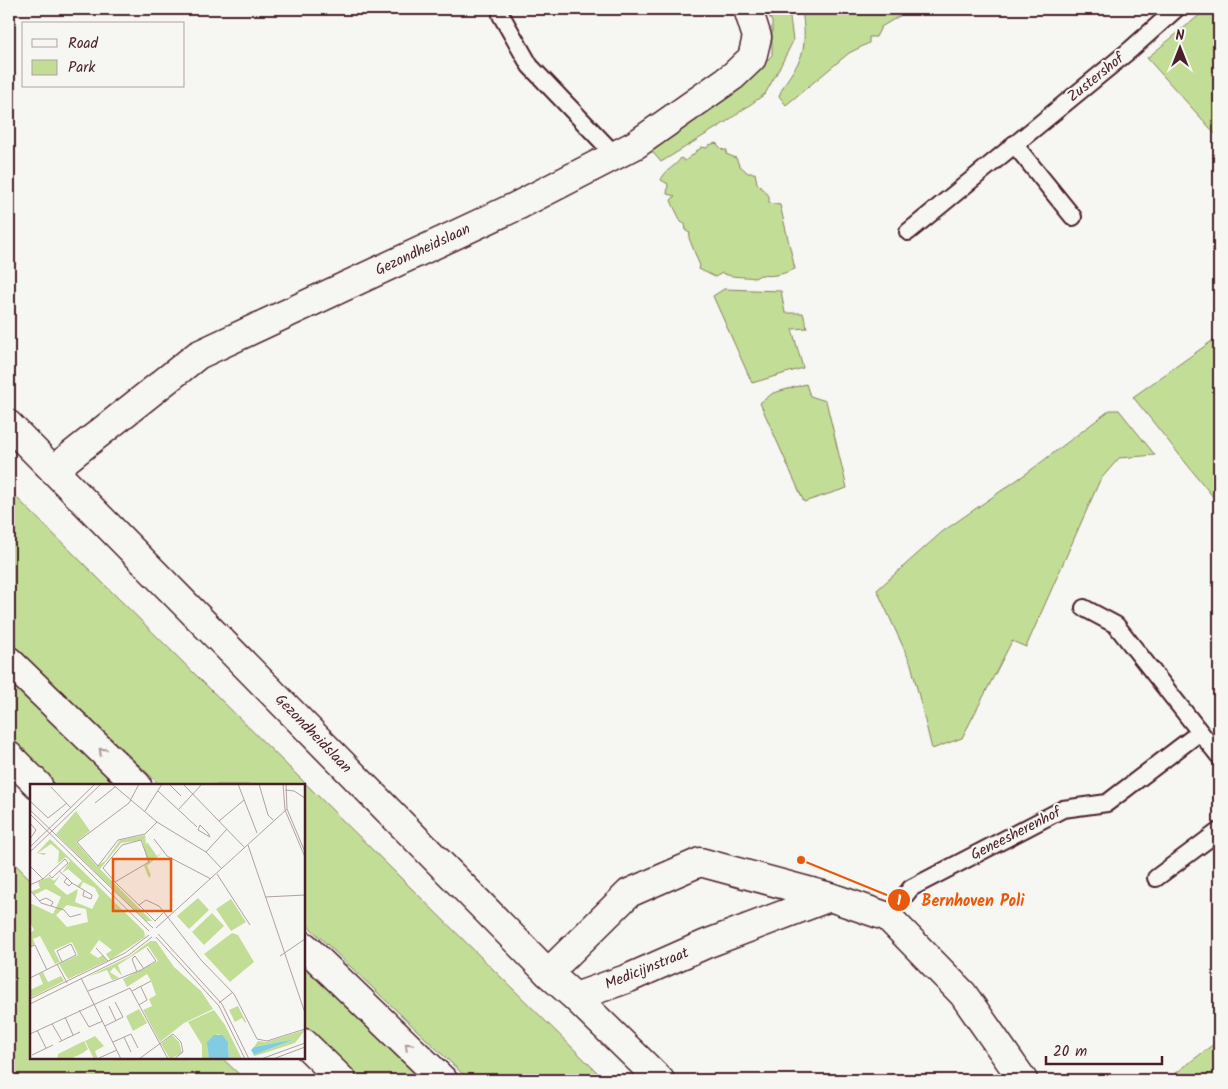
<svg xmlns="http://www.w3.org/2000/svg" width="1228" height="1089" font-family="Kalam,sans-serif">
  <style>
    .green { fill: #c2de96; stroke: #867e60 }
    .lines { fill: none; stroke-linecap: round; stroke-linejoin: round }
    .service-casing { stroke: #4a1f2b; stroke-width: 20 }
    .minor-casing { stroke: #4a1f2b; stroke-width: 31 }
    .secondary-casing { stroke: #4a1f2b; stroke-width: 31 }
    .service { stroke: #f6f6f2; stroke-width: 16 }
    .minor { stroke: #f6f6f2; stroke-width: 28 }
    .secondary { stroke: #f6f6f2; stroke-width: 28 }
    .oneway { stroke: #a99598 }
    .labels { text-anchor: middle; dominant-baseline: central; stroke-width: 4; stroke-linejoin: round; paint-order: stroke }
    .street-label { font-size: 15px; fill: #4a1f2b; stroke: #f6f6f2 }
    .inset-road { fill: none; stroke: #b1a0a2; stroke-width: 1 }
    .view { fill: #e8590c; fill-opacity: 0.15; stroke: #e8590c; stroke-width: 2.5 }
    .inset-edge { fill: none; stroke: #4a1f2b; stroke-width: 2.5 }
    .leader { fill: none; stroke: #e8590c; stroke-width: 2 }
    .callout-dot { fill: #e8590c; stroke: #f6f6f2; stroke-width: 2 }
    .mark-label { font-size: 15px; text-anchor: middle; font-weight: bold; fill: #fff }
    .callout-label { font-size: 16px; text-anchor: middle; font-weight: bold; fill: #e8590c; stroke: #f6f6f2; stroke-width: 4; stroke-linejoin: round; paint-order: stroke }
  </style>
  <rect width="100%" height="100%" fill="#f6f6f2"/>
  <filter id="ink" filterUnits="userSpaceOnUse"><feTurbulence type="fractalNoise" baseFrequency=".02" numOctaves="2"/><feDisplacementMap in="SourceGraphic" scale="10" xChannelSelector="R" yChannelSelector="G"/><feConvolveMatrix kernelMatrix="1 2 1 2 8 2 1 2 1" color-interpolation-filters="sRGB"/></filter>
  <g filter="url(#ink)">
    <path class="green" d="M 766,9 L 789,9 L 793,41 L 779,69 L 765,94 L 726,122 L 661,162 L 649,148 L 750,80 L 772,55 L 772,22 Z
      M 802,9 L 905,9 L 901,15 L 881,27 L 876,37 L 869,37 L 869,43 L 849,53 L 786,105 L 779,96 C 785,81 792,74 799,61 C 807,46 804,25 802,9 Z
      M 1207,9 L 1219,9 L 1219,138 L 1147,58 Z
      M 716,143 L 723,150 L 727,150 L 726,154 L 736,158 L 739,165 L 748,173 L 755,173 L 757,183 L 769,196 L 769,203 L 780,205 L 795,269 C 783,274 773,277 760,275 L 755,278 C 743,276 733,278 722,273 L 715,277 L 699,269 L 700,266 L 689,238 L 690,233 L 686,231 L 685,224 L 681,222 C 678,214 674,209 671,200 L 675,196 L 667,194 L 668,184 L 661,180 C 665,170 675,167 681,158 L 685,161 L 694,154 L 696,151 L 700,149 L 701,147 L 707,148 L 709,145 Z
      M 724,289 L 781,291 L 785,313 L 803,313 L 807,328 L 792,329 L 803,368 L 752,383 L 713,296 Z
      M 1219,336 L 1219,495 L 1214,498 L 1133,397 Z
      M 806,384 L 810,396 L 826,401 L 847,488 L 804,502 L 760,403 L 773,393 Z
      M 1110,410 L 1119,410 L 1155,455 L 1119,458 L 1100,480 L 1026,647 L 1012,641 L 962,738 L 932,749 L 911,664 L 877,590 L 942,532 L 1027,473 Z
      M 9,490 L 605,1080 L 469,1080 L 304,922 L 304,785 L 160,785 L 9,641 Z
      M 9,676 L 122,785 L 55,785 L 9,740 Z
      M 9,858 L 31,880 L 31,1058 L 222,1058 L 245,1080 L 9,1080 Z
      M 304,961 L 427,1080 L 360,1080 L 304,1026 Z
      M 1219,1040 L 1219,1080 L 1167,1080 Z"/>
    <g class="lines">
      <g class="service-casing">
        <path id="service" d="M 501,15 L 530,66 L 615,155
          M 1014,144 L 1073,217
          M 908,232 L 1130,50 L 1176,9
          M 1200,732 L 1219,756
          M 1156,878 L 1219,831
          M 888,917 L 911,888 L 1063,809 L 1107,803 L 1200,732 L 1116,625 L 1084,608"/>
      </g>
      <g class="minor-casing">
        <path id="minor" d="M 9,425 L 548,973 L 575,997 L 660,1080
          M 53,470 L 198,355 L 519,205 L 635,145 L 733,76 L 752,58 L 757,37 L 748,9
          M 548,973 L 629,893 L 700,862 L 830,897 L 888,917 L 963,994 L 1023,1080
          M 575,997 L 629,978 L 706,944 L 830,897"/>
      </g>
      <g class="secondary-casing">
        <path id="secondary" d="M 9,661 L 137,785
          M 9,756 L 38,785
          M 304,946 L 443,1080
          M 304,1043 L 342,1080"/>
      </g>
      <use href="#service" class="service"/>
      <use href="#minor" class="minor"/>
      <use href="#secondary" class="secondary"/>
    </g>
    <defs><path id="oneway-chevron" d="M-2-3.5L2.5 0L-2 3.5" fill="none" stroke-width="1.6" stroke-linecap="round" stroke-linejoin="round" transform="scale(1.25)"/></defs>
    <g class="oneway">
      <use href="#oneway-chevron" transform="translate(102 751) rotate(-136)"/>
      <use href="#oneway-chevron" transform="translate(408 1046) rotate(-136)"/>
    </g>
  </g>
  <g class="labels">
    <g class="street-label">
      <text transform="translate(1096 78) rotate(-39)">Zustershof</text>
      <text transform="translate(423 250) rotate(-25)">Gezondheidslaan</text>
      <text transform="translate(313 734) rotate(46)">Gezondheidslaan</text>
      <text transform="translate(1016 834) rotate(-27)">Geneesherenhof</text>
      <text transform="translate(647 969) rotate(-22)">Medicijnstraat</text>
    </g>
  </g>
  <g transform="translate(30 784)">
    <rect width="275" height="275" fill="#f6f6f2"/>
    <path d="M 46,27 L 60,47 L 46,58 L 67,82 L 75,77 L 90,56 L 115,51 L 116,61 L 117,58 L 127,72 L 133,68 L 117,82 L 121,91 L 119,94 L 114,82 L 118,79 L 112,56 L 91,59 L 70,85 L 122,137 L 116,137 L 26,50 ZM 20,55 L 114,147 L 115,153 L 80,176 L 76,170 L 82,166 L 69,156 L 60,169 L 68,174 L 73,171 L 77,177 L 38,195 L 29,180 L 48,171 L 42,158 L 24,166 L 30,178 L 25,180 L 10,152 L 3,155 L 5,160 L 0,163 L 0,149 L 4,146 L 0,138 L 0,119 L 23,130 L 31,113 L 16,105 L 4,111 L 2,107 L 10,104 L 8,98 L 19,93 L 24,97 L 31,90 L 24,100 L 37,111 L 48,105 L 45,118 L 62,125 L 69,112 L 65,104 L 53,98 L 50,104 L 47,102 L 52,97 L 38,85 L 32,89 L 40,77 L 36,73 L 28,79 L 29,67 L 21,60 L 8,69 L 16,69 L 14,71 L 7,69 ZM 37,121 L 56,125 L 58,138 L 37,143 L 26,131 ZM 168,114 L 179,126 L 159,145 L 147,132 ZM 201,115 L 216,138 L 201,147 L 186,125 ZM 182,129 L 194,142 L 174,161 L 162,148 ZM 202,149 L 208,151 L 224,178 L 200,198 L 174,170 ZM 120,157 L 126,157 L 144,183 L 171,207 L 183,225 L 154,239 L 130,258 L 113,226 L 122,222 L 119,215 L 126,211 L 121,197 L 117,190 L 97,203 L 93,195 L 128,177 L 118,162 L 88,181 L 92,192 L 84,183 L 80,188 L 89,194 L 82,196 L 77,186 L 57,193 L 99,173 ZM 13,188 L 18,198 L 31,192 L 34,197 L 0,214 L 0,206 L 13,200 L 9,190 ZM 208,222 L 216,238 L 215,239 L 212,234 L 205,238 L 199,226 ZM 109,225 L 117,239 L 103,247 L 96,232 ZM 184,226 L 195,241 L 212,275 L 199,275 L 198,258 L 188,250 L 178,257 L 179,275 L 172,275 L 172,261 L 158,238 ZM 275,246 L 265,259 L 225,272 L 219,269 L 224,271 L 265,255 L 224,263 L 228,257 L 236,258 ZM 142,251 L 149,258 L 152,269 L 140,275 L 131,260 ZM 65,252 L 74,262 L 65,267 L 68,275 L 64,275 L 55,257 ZM 54,257 L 58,265 L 53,269 L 40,275 L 27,275 L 28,270 Z" fill="#c2de96" fill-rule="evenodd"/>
    <path d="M 184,251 L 192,251 L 198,258 L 199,275 L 179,275 L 177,258 ZM 265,255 L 224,271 L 221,266 L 224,263 Z" fill="#81cce0"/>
    <path class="inset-road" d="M 82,0 L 127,38 L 176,68 L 192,85M 109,0 L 99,19 L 47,58 L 68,82 L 88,56 L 115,50 L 127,38M 139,0 L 151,12M 153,0 L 215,64M 208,0 L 227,49M 229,0 L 238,31 L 243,36M 253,0 L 255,26 L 275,73M 256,0 L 257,25 L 275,68M 21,3 L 41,24M 255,6 L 264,7 L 275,14M 128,7 L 167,43M 0,17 L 18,34 L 37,19M 65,19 L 85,3M 149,25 L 172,0M 0,26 L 123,144M 115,27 L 132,0M 0,30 L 119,147M 189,37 L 214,16M 0,39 L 6,46 L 0,55M 170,41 L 178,49 L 180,53 L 168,46 ZM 124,55 L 137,72 L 181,95M 218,61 L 275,229M 0,63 L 65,0M 0,68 L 71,0M 176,68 L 197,45M 0,82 L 13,95 L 0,101M 29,87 L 37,94 L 34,98 L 39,102 L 42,99 L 37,94M 187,90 L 220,141M 13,95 L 35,75 L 38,79 L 22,94 L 19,91M 85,98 L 119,78 L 111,56 L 92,61 L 73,84 L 85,98 L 89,102 L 109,121 L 125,137 L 133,129M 42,99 L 62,111 L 61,115 L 53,112 L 54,107M 0,106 L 11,119 L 34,126 L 40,133 L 51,130M 235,113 L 275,111M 9,117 L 16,114 L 23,118 L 21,122M 109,121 L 116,116 L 129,122 L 171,176 L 204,210 L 227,255 L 237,257 L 275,245M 126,144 L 257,25M 128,150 L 192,220 L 219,275M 126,153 L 189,222 L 215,275M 0,163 L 5,161 L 17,186M 66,164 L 78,177M 250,172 L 275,155M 27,180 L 37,199M 107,188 L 102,175 L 105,172 L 114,185M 0,194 L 46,171 L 41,160 L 27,167 L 32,178M 51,194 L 91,275M 58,207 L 111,186 L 126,177 L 117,164M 102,207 L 121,197M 0,215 L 95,169 L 119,151M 189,219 L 203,208M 0,220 L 99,171 L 122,153M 109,221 L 117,216 L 111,203M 79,222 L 86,237M 49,226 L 59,243 L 73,237M 35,233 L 43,251M 22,240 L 32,257M 75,242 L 93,233 L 85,218M 7,246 L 16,264M 0,250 L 100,204 L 138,275M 94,253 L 101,268M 29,258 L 50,248M 83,258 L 101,250 L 108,264M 2,271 L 23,261M 69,274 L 87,266M 109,275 L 143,250 L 151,258 L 153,268 L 144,275M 231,275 L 275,259M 243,275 L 275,263"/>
    <path class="view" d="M 83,75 L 141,75 L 141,127 L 83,127 Z"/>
    <rect width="275" height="275" class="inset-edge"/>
  </g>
  <path class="leader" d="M801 860L899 900"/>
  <g class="callout-dot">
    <circle cx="801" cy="860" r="5"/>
    <circle cx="899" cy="900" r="12"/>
  </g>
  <g class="mark-label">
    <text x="899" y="905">1</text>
  </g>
  <g class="callout-label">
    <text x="973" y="906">Bernhoven Poli</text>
  </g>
  <rect width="1228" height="1089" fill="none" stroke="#f6f6f2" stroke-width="30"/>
  <rect x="15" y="15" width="1198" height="1059" fill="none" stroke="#4a1f2b" stroke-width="2" filter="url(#ink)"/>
  <rect x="22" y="22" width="162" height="65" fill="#f6f6f2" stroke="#b1a0a2"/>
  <rect x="32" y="39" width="25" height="8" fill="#f6f6f2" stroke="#b1a0a2"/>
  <text x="68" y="48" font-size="15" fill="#4a1f2b">Road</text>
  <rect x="32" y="60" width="25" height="15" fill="#c2de96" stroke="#b1a0a2"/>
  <text x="68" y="72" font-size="15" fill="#4a1f2b">Park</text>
  <g transform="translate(1180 48)" stroke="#f6f6f2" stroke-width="4" paint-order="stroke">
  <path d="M0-4L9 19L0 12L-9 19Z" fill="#4a1f2b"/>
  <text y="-8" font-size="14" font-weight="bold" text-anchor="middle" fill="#4a1f2b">N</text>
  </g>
  <path d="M1046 1056v8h116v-8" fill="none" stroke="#4a1f2b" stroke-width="2.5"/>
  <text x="1053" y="1056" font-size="15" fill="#4a1f2b" stroke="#f6f6f2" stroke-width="4" paint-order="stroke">20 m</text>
</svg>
